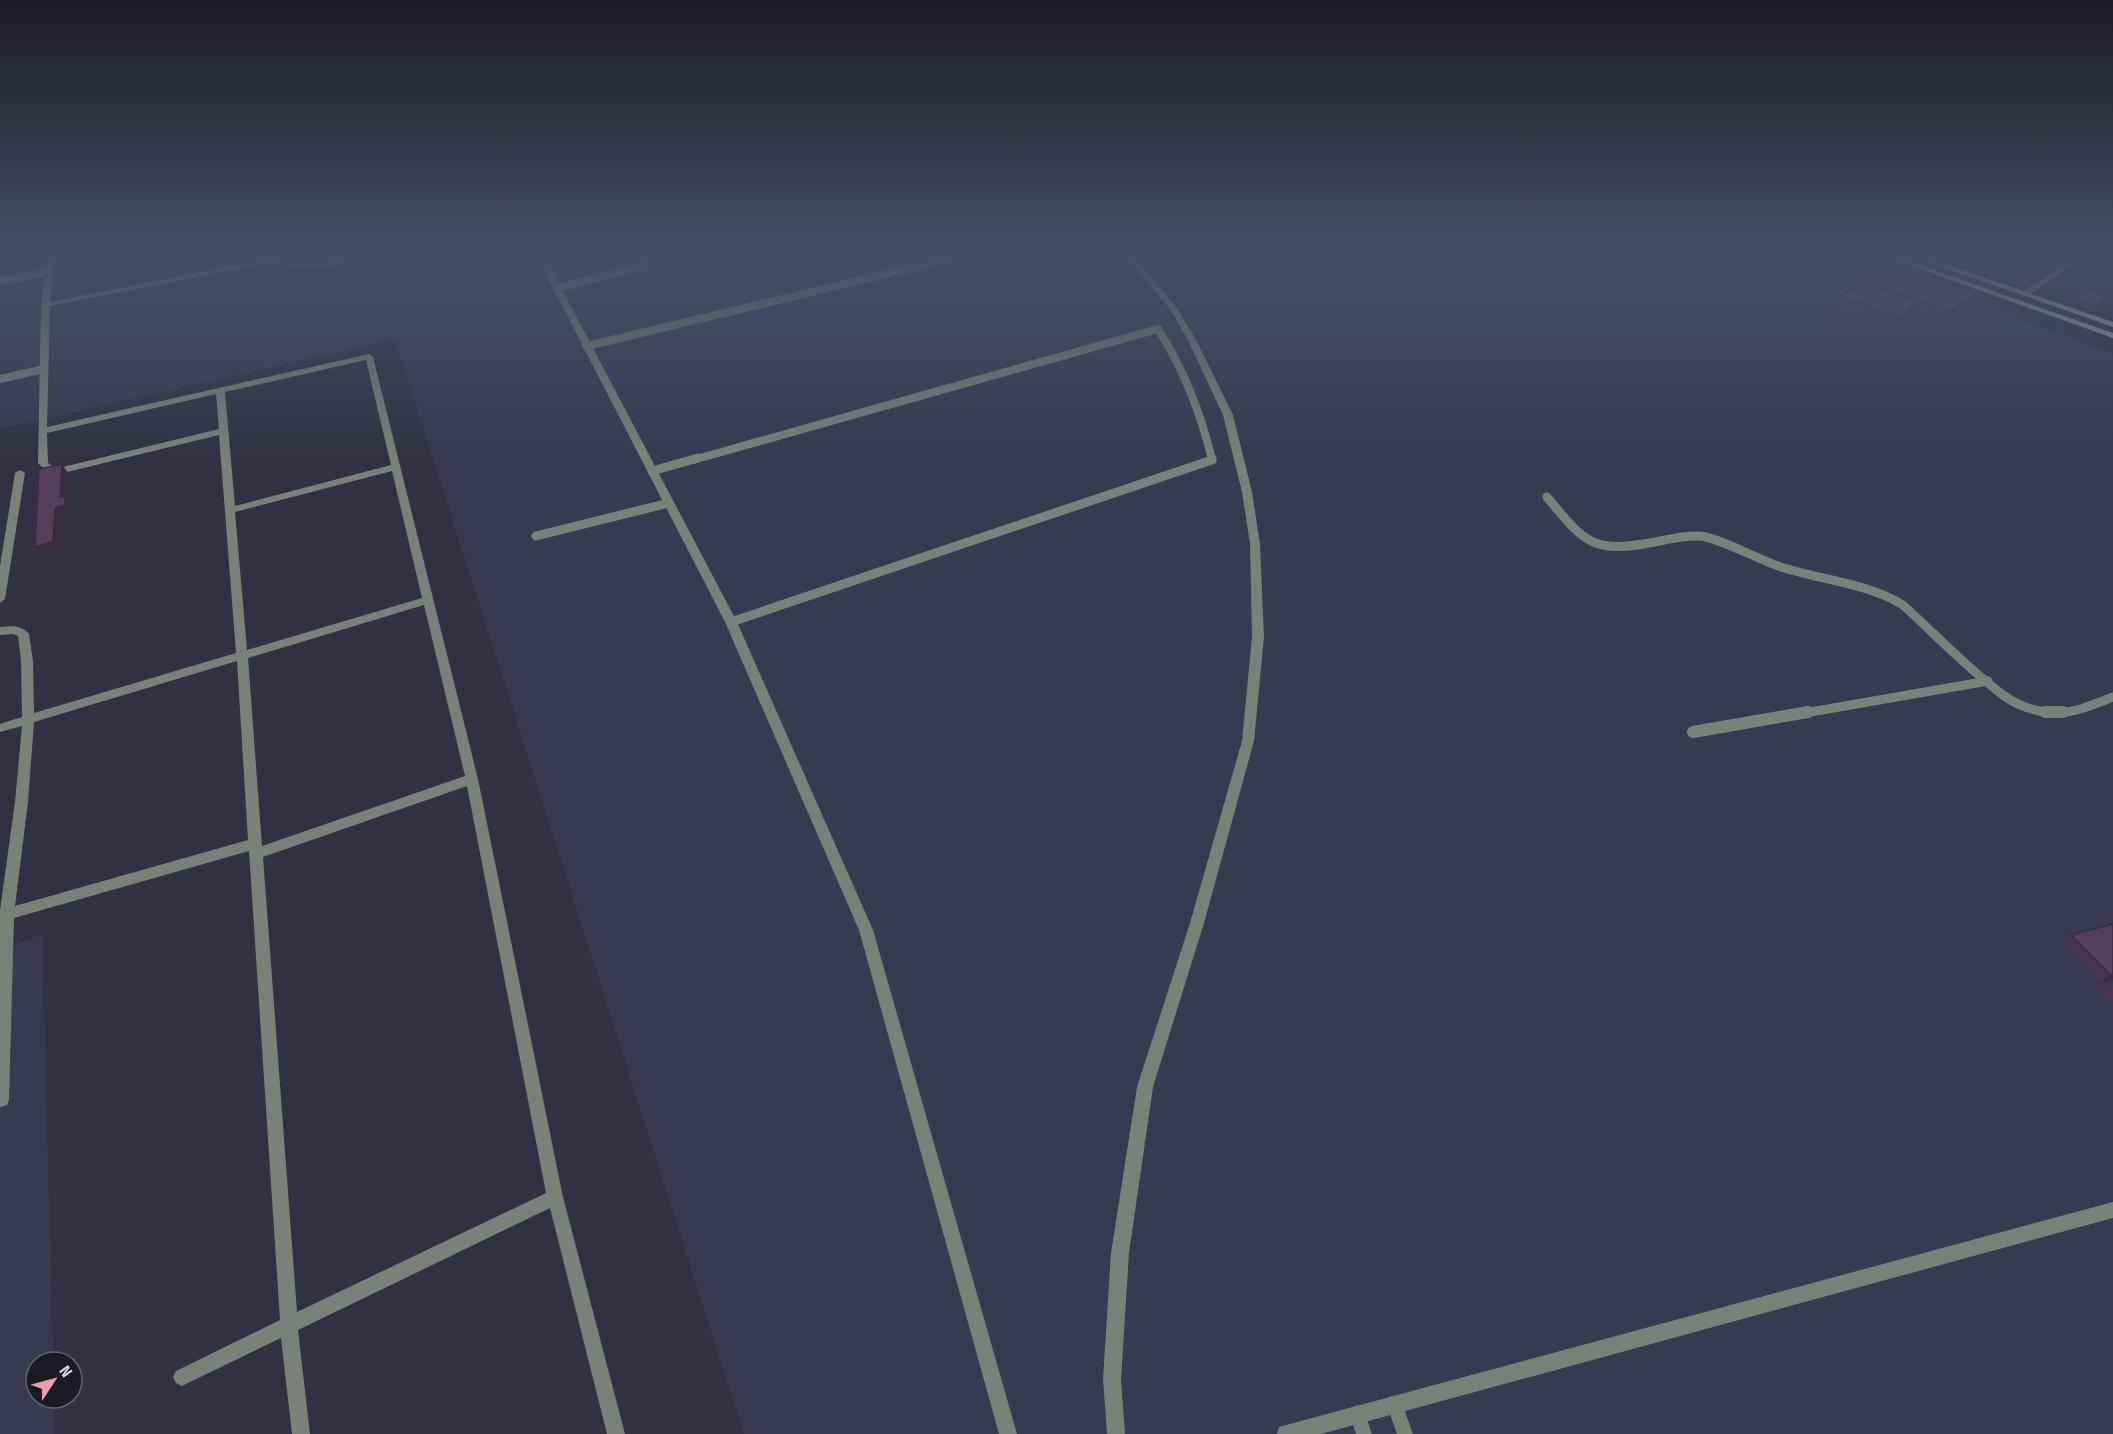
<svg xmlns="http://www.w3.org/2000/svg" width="2113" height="1434" font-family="'Fira Sans Condensed',sans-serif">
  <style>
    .built { fill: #393951 }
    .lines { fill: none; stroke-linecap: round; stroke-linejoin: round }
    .service-far3 { stroke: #7a8179; stroke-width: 8 }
    .service-far2 { stroke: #7a8179; stroke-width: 9 }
    .service-far1 { stroke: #7a8179; stroke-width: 12 }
    .service { stroke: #7a8179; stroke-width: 15 }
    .minor { fill: #7a8179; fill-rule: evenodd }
    .secondary { fill: #a1aca0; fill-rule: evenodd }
    .wall { fill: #47364f }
    .shaded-wall { fill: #3a2c40 }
    .building { fill: #533f5c; stroke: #3a2c40; stroke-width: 1.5 }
  </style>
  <rect width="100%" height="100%" fill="#313143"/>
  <path class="built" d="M 0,257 L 1848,257 L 2113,354 L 2113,1434 L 744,1434 L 395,339 L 0,429 Z
    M 42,934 L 53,1362 L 36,1362 L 36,1398 L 53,1398 L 54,1434 L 0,1434 L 0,950 Z"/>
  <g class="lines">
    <path class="service-far3" d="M 0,281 L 49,272
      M 557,288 L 641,267 L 648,262 L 648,257
      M 587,346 L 957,257
      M 0,379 L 44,369
      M 693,460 L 1158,329 C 1184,370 1201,413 1212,460"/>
    <path class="service-far2" d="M 652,471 L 698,458
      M 1547,497 C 1585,543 1592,554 1655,542 C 1669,539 1685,535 1700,536 C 1720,538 1759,560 1781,567 C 1821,580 1867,583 1903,605 C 1935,634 1969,670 2003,695 C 2018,706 2037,712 2055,713 C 2075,713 2095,704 2113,697
      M 536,536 L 669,503
      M 731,622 L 1212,460 L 1212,458
      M 1799,714 L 1988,681"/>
    <path class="service-far1" d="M 2045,712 L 2063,712
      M 1693,732 L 1808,712"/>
    <path class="service" d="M 1394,1403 L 1405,1434
      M 1357,1413 L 1364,1434"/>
    <path class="minor" d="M 47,257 L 55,257 L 50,302 L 268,259 L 313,264 L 351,257 L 363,257 L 333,266 L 313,268 L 268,263 L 50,306 L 47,427 L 369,354 L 373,357 L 478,779 L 563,1197 L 625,1434 L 607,1434 L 550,1208 L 298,1330 L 310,1434 L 292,1434 L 281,1338 L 188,1383 L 182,1386 L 176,1383 L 173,1377 L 176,1371 L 280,1320 L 249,851 L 14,918 L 9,1100 L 7,1105 L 0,1107 L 0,910 L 15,802 L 22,726 L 0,732 L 0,724 L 22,717 L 21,661 L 18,636 L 13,634 L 0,635 L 0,627 C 11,626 21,625 29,634 L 33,661 L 34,713 L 236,653 L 219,435 L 63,473 L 46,471 L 38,463 L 41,305 ZM 366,360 L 391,465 L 235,506 L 225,392 ZM 216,394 L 219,429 L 63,467 L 54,467 L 48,463 L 47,433 ZM 392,471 L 422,598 L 247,650 L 235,512 ZM 424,605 L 465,776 L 262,846 L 248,658 ZM 237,661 L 248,840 L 15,906 L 28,802 L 34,722 ZM 467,786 L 546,1193 L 297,1312 L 263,857 Z
      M 537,257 L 545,257 L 737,622 L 873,930 L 1017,1434 L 999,1434 L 859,930 L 725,622 Z
      M 1126,257 L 1134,257 L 1177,308 L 1196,340 L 1233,415 L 1252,492 L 1260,544 L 1264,637 L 1254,741 L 1204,923 L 1153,1087 L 1129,1253 L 1121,1379 L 1125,1434 L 1107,1434 L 1103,1379 L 1111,1253 L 1137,1087 L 1190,923 L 1242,741 L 1252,637 L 1250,544 L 1242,492 L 1223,415 L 1188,340 L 1170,309 Z
      M 2075,257 L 2084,257 L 2028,296 L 2022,296 L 2022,292 Z
      M 20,470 L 25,473 L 5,599 L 0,603 L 0,566 L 15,473 Z
      M 2113,1202 L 2113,1218 L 1321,1434 L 1277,1434 L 1279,1427 L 1286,1425 Z"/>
    <path class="secondary" d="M 1886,257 L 1896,257 L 2113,333 L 2113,338 Z
      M 1914,257 L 1924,257 L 2113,322 L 2113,327 Z"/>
  </g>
  <path class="wall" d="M 1944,257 L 2021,257 L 2035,276 L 2020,286 L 1944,258 Z
    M 2024,257 L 2064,257 L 2049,266 Z
    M 1886,288 L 1967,304 L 1943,323 L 1912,312 L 1911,315 L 1891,329 L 1836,308 L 1842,296 L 1884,291 Z
    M 2107,298 L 2104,302 L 2092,309 L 2074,303 L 2077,299 Z
    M 2113,924 L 2113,980 L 2100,983 L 2061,943 L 2071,935 Z
    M 2113,983 L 2113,1006 L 2100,992 L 2110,984 Z"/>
  <path class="shaded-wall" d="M 2055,257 L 2064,257 L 2049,266 Z
    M 2043,264 L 2035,276 L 2020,286 L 2028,274 Z
    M 1975,292 L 1967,304 L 1943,323 L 1950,311 Z
    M 2107,298 L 2104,302 L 2092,309 L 2095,305 Z
    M 1918,303 L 1911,315 L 1891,329 L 1897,317 Z
    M 62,464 L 68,473 L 67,498 L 72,504 L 71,514 L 61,516 L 60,551 L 42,555 L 35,547 L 60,497 Z
    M 2110,975 L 2113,975 L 2113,980 L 2100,983 Z"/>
  <path class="building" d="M 1980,257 L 2021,257 L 2043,264 L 2028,274 Z
    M 1911,270 L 1975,292 L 1950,311 L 1886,288 Z
    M 1863,283 L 1918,303 L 1897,317 L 1842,296 Z
    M 2088,291 L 2107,298 L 2095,305 L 2077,299 Z
    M 62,464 L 60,497 L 65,496 L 65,505 L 55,508 L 53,542 L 35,547 L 39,469 Z
    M 2113,924 L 2113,975 L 2110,975 L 2071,935 Z"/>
  <linearGradient id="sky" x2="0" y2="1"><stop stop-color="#1b1b25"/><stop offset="0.56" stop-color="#484e66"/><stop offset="1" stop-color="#484e66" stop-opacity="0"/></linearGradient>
  <rect width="2113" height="457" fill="url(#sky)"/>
  <g transform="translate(54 1380) rotate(54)"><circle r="28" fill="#1a1a22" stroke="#64646e" stroke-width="1.5"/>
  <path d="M0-4.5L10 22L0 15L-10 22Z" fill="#f29aae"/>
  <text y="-9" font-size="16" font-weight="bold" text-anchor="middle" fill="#d4d4e0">N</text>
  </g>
</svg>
